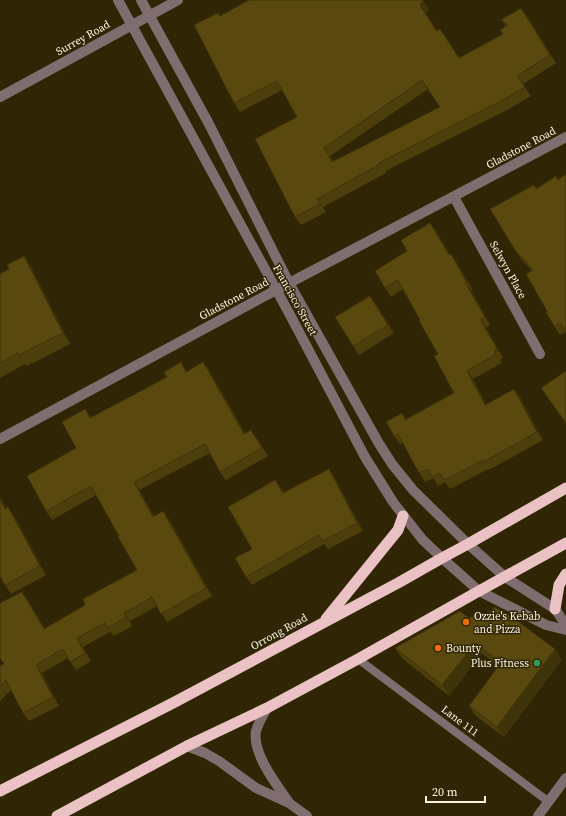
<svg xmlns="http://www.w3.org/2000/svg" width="566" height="816" font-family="'Source Serif 4',serif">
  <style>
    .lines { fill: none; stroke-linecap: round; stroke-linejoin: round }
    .service { stroke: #7f6d6f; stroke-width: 8 }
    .minor { stroke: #7f6d6f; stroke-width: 10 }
    .tertiary { stroke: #7f6d6f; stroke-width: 10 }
    .trunk { stroke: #eac2c4; stroke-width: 11 }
    .wall { fill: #4d3f0c; fill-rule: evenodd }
    .shaded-wall { fill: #3f330a }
    .building { fill: #5a490e; stroke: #3f330a; fill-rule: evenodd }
    .food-dot { fill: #e8710a; stroke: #302605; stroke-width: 1.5 }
    .leisure-dot { fill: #2e9e5b; stroke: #302605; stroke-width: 1.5 }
    .labels { text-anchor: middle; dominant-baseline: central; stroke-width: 3; stroke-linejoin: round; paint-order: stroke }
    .street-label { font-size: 11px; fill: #faf4e2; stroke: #302605 }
    .poi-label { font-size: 11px; fill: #faf4e2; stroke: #302605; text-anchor: start }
  </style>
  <rect width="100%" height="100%" fill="#302605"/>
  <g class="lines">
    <path class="service" d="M 358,659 L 549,802"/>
    <path class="minor" d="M 0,97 L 178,0
      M 454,197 L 540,354
      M 0,439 L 276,290 L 566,137
      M 505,577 L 555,609 L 566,625
      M 479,591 L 546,625 L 566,630
      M 267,708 C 263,715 258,723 256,731 C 252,753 276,784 288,801
      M 187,746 L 205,753 L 219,761 L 256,788 L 289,803 L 307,816
      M 538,816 L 566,778"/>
    <path class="tertiary" d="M 118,0 L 289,313 L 365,457 L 393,502 L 422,539 L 442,558 L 479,591
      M 141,0 L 209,124 L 289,283 L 378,442 L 392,464 L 413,490 L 468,544 L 505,577"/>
    <path class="trunk" d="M 555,609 L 559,585 L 566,574
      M 326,619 L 398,530 L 403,516
      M 0,791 L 173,703 L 398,583 L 442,558 L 468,544 L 566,488
      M 57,816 L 187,746 L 267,708 L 358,659 L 479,591 L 566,543"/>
  </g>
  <path class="wall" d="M 249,0 L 423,0 L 429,10 L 426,13 L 437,31 L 460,58 L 503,34 L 506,26 L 501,20 L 527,16 L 556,63 L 523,84 L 531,96 L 509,109 L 385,171 L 386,173 L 323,207 L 326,212 L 301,225 L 295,217 L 297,117 L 282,90 L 240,112 L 234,103 L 218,13 L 221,16 ZM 428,89 L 440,107 L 333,161 L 330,156 Z
    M 566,174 L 566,333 L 565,332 L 560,335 L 554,326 L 547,311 L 531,270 L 521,259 L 515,250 L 534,185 L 537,189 L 558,180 Z
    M 430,223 L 436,231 L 450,255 L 457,263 L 472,289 L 471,290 L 490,325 L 486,328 L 503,358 L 500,360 L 502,363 L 473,379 L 486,404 L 520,397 L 543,440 L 489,470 L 488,469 L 450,489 L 445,482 L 438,486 L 433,478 L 425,482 L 419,473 L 403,443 L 400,444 L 394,436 L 402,413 L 406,419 L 454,393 L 438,354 L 420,320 L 403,289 L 391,297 L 385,288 L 407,251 Z
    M 24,256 L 31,267 L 70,344 L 27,366 L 25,364 L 0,378 L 0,274 L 9,269 Z
    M 376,304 L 394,333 L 359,355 L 353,346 Z
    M 203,362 L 209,370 L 245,433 L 257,438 L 268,456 L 226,480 L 220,472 L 210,453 L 139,490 L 154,516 L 169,519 L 212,596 L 167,622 L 157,606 L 130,621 L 132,626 L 114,636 L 110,632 L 83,647 L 91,661 L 76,670 L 68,658 L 42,673 L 59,706 L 29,721 L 23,713 L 11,690 L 0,701 L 0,666 L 4,664 L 28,600 L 45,629 L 85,605 L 137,570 L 119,536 L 96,495 L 52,520 L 46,511 L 76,448 L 91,417 L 187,371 Z
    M 329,469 L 334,477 L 363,531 L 328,549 L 324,544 L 252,585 L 246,577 L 252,549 L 275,480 L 284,492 Z
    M 0,497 L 6,508 L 14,515 L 46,575 L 11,594 L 5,585 L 0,576 Z
    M 469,618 L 562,660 L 504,737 L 476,716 L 469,706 L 498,666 L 482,653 L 449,696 L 402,658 L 395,648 Z"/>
  <path class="shaded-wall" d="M 422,0 L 423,0 L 429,10 L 426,13 L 442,40 L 436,31 L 420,5 Z
    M 521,8 L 527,16 L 556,63 L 550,55 Z
    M 317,199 L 323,207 L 326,212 L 320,204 Z
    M 430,223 L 436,231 L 455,264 L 449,255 Z
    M 451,254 L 457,263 L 472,289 L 466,281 Z
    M 24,256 L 31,267 L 70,344 L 63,333 Z
    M 465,282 L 471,290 L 490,325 L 485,317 Z
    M 370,296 L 376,304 L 394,333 L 388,325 Z
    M 480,319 L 486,328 L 503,358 L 497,349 Z
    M 203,362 L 209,370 L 250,442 L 244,434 Z
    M 467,371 L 473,379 L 491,413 L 485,405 Z
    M 514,389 L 520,397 L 543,440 L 537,432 Z
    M 251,430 L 257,438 L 268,456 L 262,448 Z
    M 329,469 L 334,477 L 363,531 L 357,523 Z
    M 275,480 L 281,488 L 289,501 L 283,493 Z
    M 134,482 L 139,490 L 159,525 L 153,517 Z
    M 0,497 L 11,517 L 5,509 L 0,499 Z
    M 8,507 L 14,515 L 46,575 L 40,566 Z
    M 163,511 L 169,519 L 212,596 L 206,588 Z
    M 22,592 L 28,600 L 50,638 L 44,629 Z
    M 124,613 L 130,621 L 132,626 L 126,617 Z
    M 77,638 L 83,647 L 91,661 L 85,653 Z
    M 475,643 L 482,653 L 449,696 L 442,685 Z
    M 555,649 L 562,660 L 504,737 L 497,727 Z
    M 36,665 L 42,673 L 59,706 L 53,697 Z"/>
  <path class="building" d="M 249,0 L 422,0 L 423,1 L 420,5 L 436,31 L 440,29 L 459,58 L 503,34 L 500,30 L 508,25 L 501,20 L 521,8 L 550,55 L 517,76 L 525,87 L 503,100 L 379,163 L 380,164 L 317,199 L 320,204 L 295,217 L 255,139 L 297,117 L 277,81 L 234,103 L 194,25 L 218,13 L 220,16 ZM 422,80 L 440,107 L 332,162 L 324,148 Z
    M 566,174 L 566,333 L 560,323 L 554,326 L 546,312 L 547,311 L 526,274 L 533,270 L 515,250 L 490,209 L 534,185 L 536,189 L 556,176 L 558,180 Z
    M 430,223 L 449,255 L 451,254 L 466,281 L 465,282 L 485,317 L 480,319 L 497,349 L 494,351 L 496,354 L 467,371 L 485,405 L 514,389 L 537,432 L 483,462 L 483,460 L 444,480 L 440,473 L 432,477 L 428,469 L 419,473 L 398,434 L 394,436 L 386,422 L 402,413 L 405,420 L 454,393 L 434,356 L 438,354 L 419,321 L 420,320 L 398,280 L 385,288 L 375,271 L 407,251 L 401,240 Z
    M 24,256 L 63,333 L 19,355 L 18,353 L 0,363 L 0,274 L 9,269 L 7,265 Z
    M 370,296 L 388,325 L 353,346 L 335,317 Z
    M 181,362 L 186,372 L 203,362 L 244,434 L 251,430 L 262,448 L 220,472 L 205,444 L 134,482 L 153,517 L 163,511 L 206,588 L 161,614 L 152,597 L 124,613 L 126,617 L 108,628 L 105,623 L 77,638 L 85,653 L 70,662 L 63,649 L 36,665 L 53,697 L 23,713 L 6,680 L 0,686 L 0,666 L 4,664 L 0,658 L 0,603 L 22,592 L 44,629 L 85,605 L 83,599 L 137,570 L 118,537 L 119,536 L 91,486 L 46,511 L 27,476 L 76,448 L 62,422 L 85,409 L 90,418 L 167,377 L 164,372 Z
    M 566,371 L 566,423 L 541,388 Z
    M 329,469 L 357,523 L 322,541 L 319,535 L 246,577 L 235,558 L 252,549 L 228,507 L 275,480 L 283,493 Z
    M 0,499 L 5,509 L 8,507 L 40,566 L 5,585 L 0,576 Z
    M 494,607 L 511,616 L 555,649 L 497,727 L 469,706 L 501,663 L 475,643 L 442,685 L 395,648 L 460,611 L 469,618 L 479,614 L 488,615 Z"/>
  <g class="food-dot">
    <circle cx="466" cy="622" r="4"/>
    <circle cx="438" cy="648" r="4"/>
  </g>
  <circle class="leisure-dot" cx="537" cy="663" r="4"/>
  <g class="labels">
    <g class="street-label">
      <text transform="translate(83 38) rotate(-29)">Surrey Road</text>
      <text transform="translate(521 148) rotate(-28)">Gladstone Road</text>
      <text transform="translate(508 270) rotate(61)">Selwyn Place</text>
      <text transform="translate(234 299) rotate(-28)">Gladstone Road</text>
      <text transform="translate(295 300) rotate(61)">Francisco Street</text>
      <text transform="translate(279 632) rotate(-29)">Orrong Road</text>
      <text transform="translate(460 721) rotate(37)">Lane 111</text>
    </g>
    <g class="poi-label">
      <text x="474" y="616">Ozzie's Kebab<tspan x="474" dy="13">and Pizza</tspan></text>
      <text x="446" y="648">Bounty</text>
      <text x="529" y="663" text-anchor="end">Plus Fitness</text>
    </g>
  </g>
  <path d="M426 796v6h59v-6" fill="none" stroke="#faf4e2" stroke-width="2"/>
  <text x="432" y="796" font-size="12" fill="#faf4e2" stroke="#302605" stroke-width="3" paint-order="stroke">20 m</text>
</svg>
